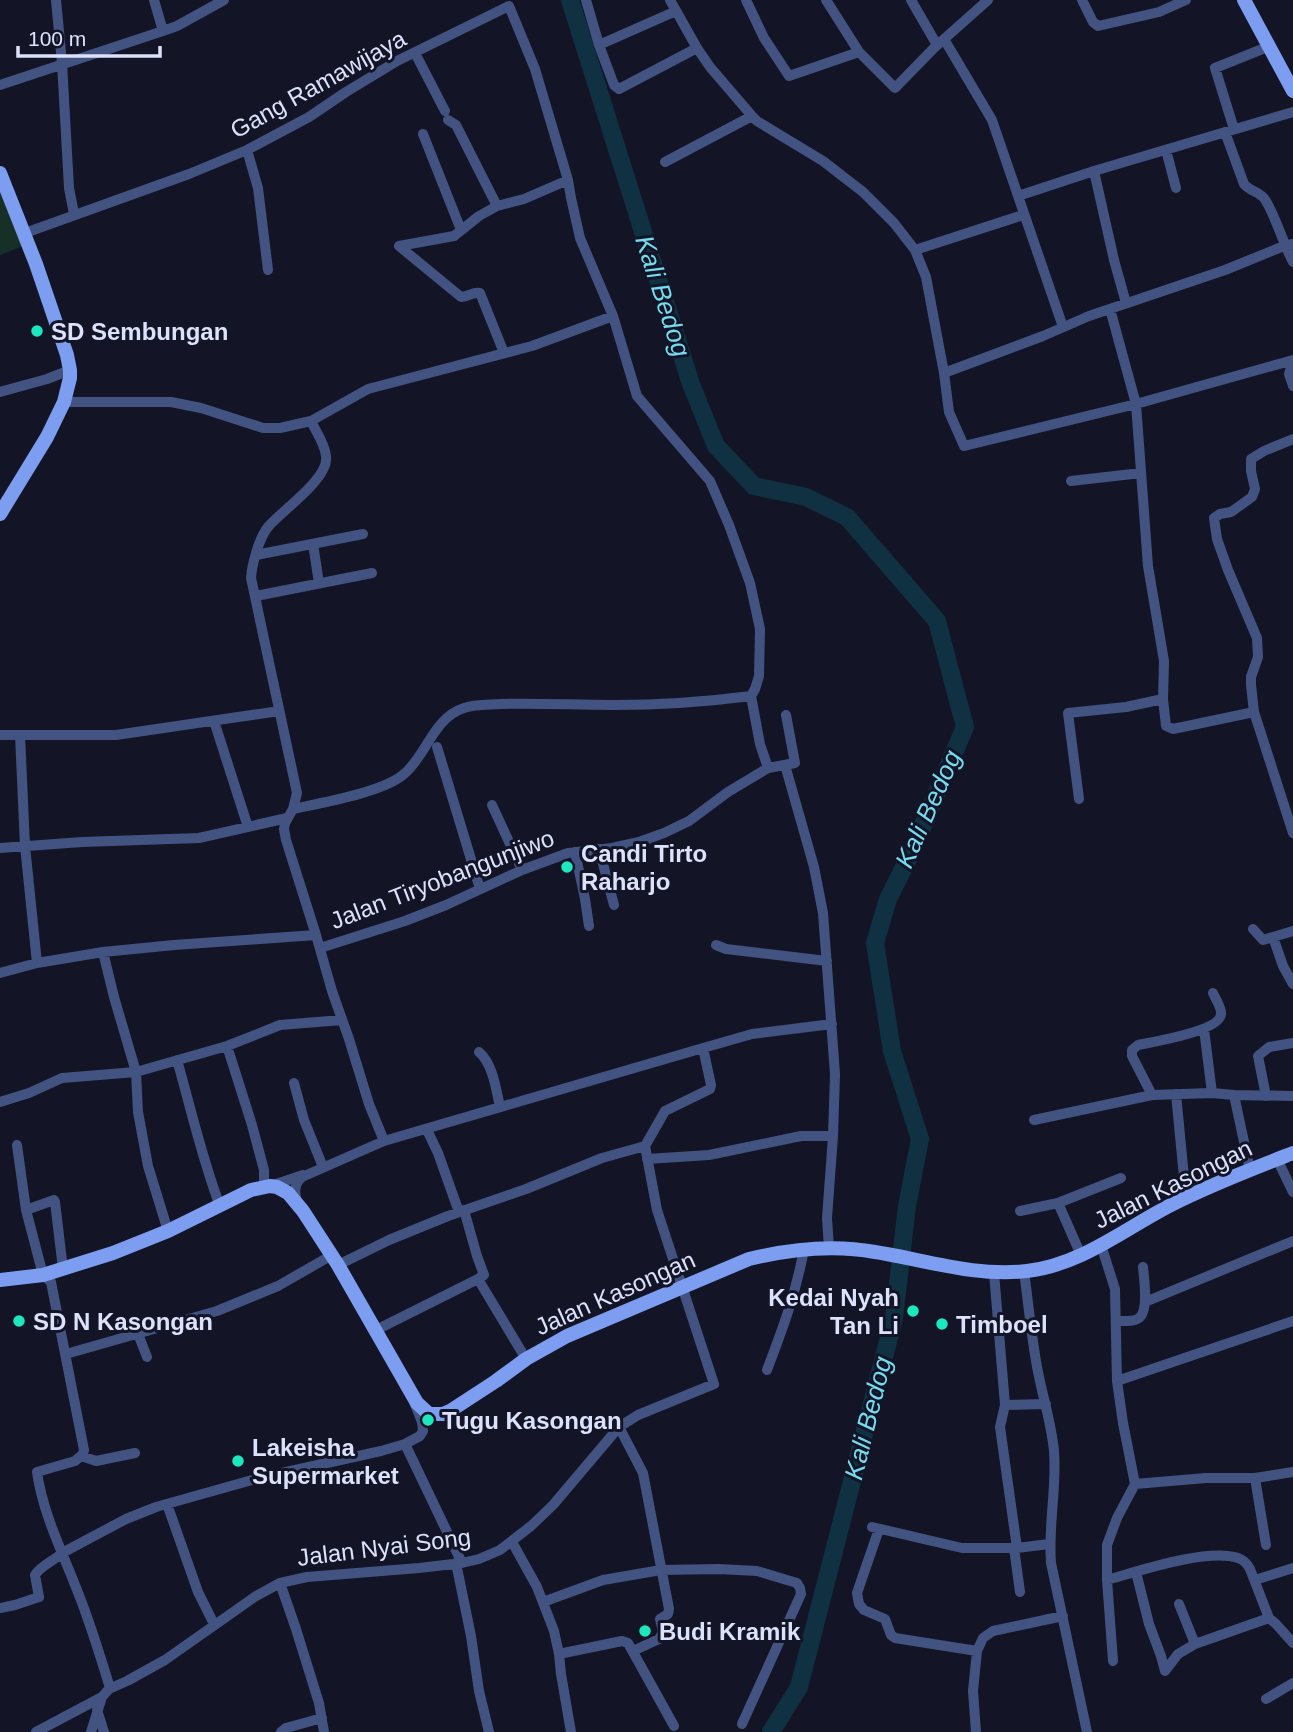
<svg xmlns="http://www.w3.org/2000/svg" width="1293" height="1732" font-family="Helvetica,sans-serif">
  <style>
    .green { fill: #163027 }
    .lines { fill: none; stroke-linecap: round; stroke-linejoin: round }
    .river { stroke: #103142; stroke-width: 18 }
    .street { stroke: #435381; stroke-width: 10 }
    .secondary { stroke: #7d9df1; stroke-width: 14 }
    .poi-dot { fill: #1ce7bf; stroke: #131527; stroke-width: 2.5 }
    .labels { text-anchor: middle; dominant-baseline: central; stroke-width: 6; stroke-linejoin: round; paint-order: stroke }
    .street-label { font-size: 24px; fill: #dce2fb; stroke: #131527 }
    .poi-label { font-size: 24px; font-weight: bold; fill: #dce2fb; stroke: #131527; text-anchor: start }
    .water-label { font-size: 26px; font-style: italic; fill: #75dcf0; stroke: #131527 }
  </style>
  <rect width="100%" height="100%" fill="#131527"/>
  <path class="green" d="M 0,171 L 30,243 L 0,255 Z"/>
  <g class="lines">
    <path class="river" d="M 570,0 L 691,384 L 716,446 L 754,486 L 806,497 L 847,517 L 937,621 L 965,727 L 912,851 L 888,899 L 875,943 L 892,1051 L 920,1139 L 907,1206 L 894,1318 L 799,1687 L 771,1732"/>
    <path class="street" d="M 56,0 L 62,63 L 69,188 L 74,214
      M 154,0 L 163,31
      M 586,0 L 599,45 L 614,85 L 619,89 L 697,48
      M 670,0 L 697,48 L 710,67 L 752,116 L 757,121 L 823,161 L 863,192 L 894,223 L 915,250 L 926,277 L 944,373 L 949,412 L 964,446 L 1136,404 L 1293,360
      M 746,0 L 764,38 L 789,76 L 859,52
      M 826,0 L 859,52 L 895,88 L 934,48 L 988,0
      M 911,0 L 937,45
      M 1082,0 L 1093,22 L 1098,26 L 1159,12 L 1186,0
      M 944,39 L 992,120 L 1063,327
      M 599,45 L 676,11
      M 415,53 L 445,111
      M 0,85 L 163,31 L 177,26 L 224,0
      M 448,120 L 456,125 L 497,206
      M 1234,129 L 1215,68 L 1270,46
      M 1225,132 L 1244,184 C 1250,192 1261,191 1266,201 C 1277,220 1283,243 1293,262
      M 423,134 L 461,230
      M 247,150 L 258,188 L 268,270
      M 1166,150 L 1176,188
      M 665,162 L 752,116
      M 1094,171 L 1114,260 L 1126,303
      M 1018,196 L 1094,171 L 1293,112
      M 25,233 L 189,174 L 247,150 L 309,117 L 346,92 L 397,61 L 509,6 L 535,69 L 568,180 L 571,198 L 580,238 L 613,316 L 637,396 L 710,481 L 729,525 L 750,583 L 760,629 L 759,676 L 755,689 L 751,696 L 760,744 L 768,768
      M 399,246 L 454,236 L 479,216 L 497,206 L 524,199 L 568,180
      M 399,246 L 461,297 C 468,297 474,291 480,293 L 504,353
      M 915,250 L 1023,215
      M 1110,309 L 1136,404 L 1148,566 L 1164,661 L 1163,699 L 1166,726 L 1173,729 L 1254,712
      M 1293,360 L 1289,374 L 1293,386
      M 944,373 L 1043,336 L 1089,316 L 1225,270 L 1284,246 L 1293,244
      M 0,392 L 47,379 L 70,370
      M 64,402 L 171,402 L 201,408 L 263,428 L 280,428 L 311,421 L 368,389 L 532,346 L 613,316
      M 311,421 C 316,432 325,444 326,456 C 330,478 281,511 268,527 C 259,538 252,564 251,578 L 297,793 L 293,809 L 285,823 L 284,829 L 286,840 L 316,935 L 332,991 L 349,1039 L 369,1104 L 384,1141
      M 1293,439 L 1264,451 L 1251,459 L 1251,471 L 1255,489 L 1252,497 L 1231,512 L 1220,514 L 1214,518 L 1217,539 L 1228,570 L 1257,638 L 1258,657 L 1251,677 L 1251,685 L 1254,712 L 1293,833
      M 1071,481 L 1141,473
      M 313,544 L 319,583
      M 256,555 L 363,534
      M 256,596 L 372,573
      M 214,721 L 248,827
      M 0,735 L 116,735 L 279,711
      M 20,735 L 25,846 L 37,963
      M 437,747 L 480,889
      M 785,765 L 814,867 L 823,913 L 835,1074 L 833,1136 L 827,1218 L 829,1248
      M 1079,799 L 1068,713 L 1126,707 L 1163,699
      M 492,805 L 522,870
      M 293,809 C 321,803 384,792 404,774 C 427,755 433,718 464,708 C 476,704 488,705 501,704 C 538,703 575,705 613,705 C 659,705 705,702 751,696
      M 0,848 L 82,842 L 199,838 L 287,818
      M 599,849 L 614,905
      M 575,852 L 585,899 L 589,926
      M 1253,929 L 1263,940 L 1293,931
      M 1273,937 L 1283,966 L 1293,984
      M 716,945 L 726,949 L 827,961
      M 320,948 L 405,921 L 446,905 L 522,870 L 568,853 L 612,848 L 639,842 L 664,833 L 689,821 L 728,792 L 768,768 L 795,763 L 786,715
      M 103,952 L 114,997 L 136,1072 L 138,1112 L 148,1166 L 168,1231
      M 0,973 L 37,963 L 103,952 L 174,945 L 316,935
      M 1204,1029 L 1212,1093
      M 227,1046 L 252,1125 L 264,1170 L 264,1186
      M 479,1052 C 493,1064 496,1089 500,1107
      M 177,1060 C 191,1109 202,1159 220,1206
      M 294,1083 L 304,1120 L 323,1167
      M 1176,1094 L 1186,1198
      M 1152,1095 L 1132,1056 L 1132,1050 L 1138,1045 C 1153,1042 1220,1031 1221,1014 C 1222,1008 1215,998 1213,993
      M 1234,1095 L 1250,1170
      M 1266,1096 L 1258,1056 L 1269,1047 L 1293,1043
      M 0,1102 L 29,1093 L 62,1078 L 136,1072 L 227,1046 L 280,1025 L 342,1020
      M 1034,1120 L 1152,1095 L 1212,1093 L 1234,1095 L 1293,1096
      M 427,1130 L 438,1153 L 459,1212
      M 17,1145 L 26,1210 L 43,1275 L 51,1282 L 84,1450 L 83,1454 L 75,1461 L 37,1472 C 43,1514 62,1551 77,1590 C 90,1622 100,1655 110,1688
      M 647,1159 L 709,1155 L 801,1136 L 833,1136
      M 1277,1159 L 1293,1192
      M 270,1186 L 303,1175
      M 297,1203 C 295,1193 293,1185 302,1177 L 384,1141 L 703,1048 L 752,1034 L 832,1024
      M 1058,1203 L 1081,1255
      M 26,1210 L 54,1200 L 55,1202 L 63,1269
      M 464,1210 L 477,1256 L 484,1275 L 478,1279 L 526,1359
      M 1020,1211 L 1058,1203 L 1121,1178
      M 1101,1245 L 1115,1289 L 1117,1381 L 1123,1423 L 1135,1484 L 1117,1518 L 1107,1545 L 1107,1580 L 1113,1661
      M 338,1265 L 389,1240 L 448,1216 L 526,1189 L 602,1158 L 645,1146
      M 1024,1271 C 1028,1301 1031,1332 1036,1361 C 1041,1392 1051,1420 1054,1451 C 1057,1488 1048,1525 1051,1563 L 1087,1732
      M 994,1273 L 1005,1405 L 1000,1427 L 1017,1548
      M 1145,1302 L 1293,1241
      M 1116,1321 C 1122,1321 1135,1322 1139,1318 C 1149,1311 1144,1278 1143,1267
      M 376,1330 L 478,1279
      M 138,1334 L 147,1357
      M 66,1354 L 217,1311 L 278,1286 L 332,1255
      M 767,1370 C 783,1328 796,1293 804,1249
      M 1117,1381 L 1293,1321
      M 1005,1405 L 1046,1404
      M 619,1427 L 643,1473 L 669,1609 L 668,1614 L 660,1619 L 663,1632 L 659,1639 L 633,1651
      M 405,1444 L 462,1563
      M 81,1456 L 96,1461 L 135,1453
      M 1255,1478 L 1266,1545
      M 1135,1484 L 1206,1478 L 1255,1478 L 1293,1472
      M 167,1504 L 198,1592 L 214,1624
      M 872,1527 L 962,1548 L 1017,1548 L 1049,1544
      M 879,1529 L 857,1593 L 859,1604 L 864,1610 L 885,1619 L 891,1635 L 895,1638 L 977,1651
      M 512,1542 L 537,1587 L 554,1631 L 559,1654 L 561,1674 L 571,1732
      M 1014,1548 L 1020,1592
      M 456,1563 L 471,1636 L 479,1691 L 489,1732
      M 1136,1572 L 1149,1624 L 1161,1656 L 1165,1671
      M 1107,1580 C 1139,1571 1207,1548 1238,1558 C 1244,1560 1247,1563 1250,1569 L 1269,1618 L 1276,1624 L 1293,1643
      M 1255,1580 L 1293,1568
      M 280,1583 L 296,1629 L 319,1703 L 324,1732
      M 543,1602 L 603,1580 L 661,1570 L 719,1569 L 757,1571 L 797,1583 L 800,1588 L 801,1594 L 742,1724
      M 1179,1604 L 1195,1644 L 1269,1618
      M 0,1608 L 15,1605 L 39,1597 L 35,1575 C 41,1565 54,1561 62,1553 L 126,1519 L 156,1507 L 259,1478 L 381,1451 L 405,1444 L 420,1436 L 423,1431 L 422,1422 L 414,1402
      M 559,1654 L 622,1641 L 628,1643 L 674,1726
      M 1165,1671 L 1178,1654 L 1195,1644
      M 1266,1699 L 1293,1683
      M 97,1710 L 104,1732
      M 36,1732 L 102,1697
      M 91,1732 L 102,1697 L 109,1689 L 127,1681 L 165,1660 L 256,1596 L 280,1583 L 307,1577 L 419,1568 L 462,1563 L 479,1559 L 500,1550 L 531,1526 L 553,1505 L 619,1427 L 638,1415 L 714,1384 L 657,1210 L 645,1146 L 665,1111 L 710,1089 L 711,1085 L 703,1048
      M 281,1732 L 286,1728 L 322,1718
      M 976,1732 L 973,1691 L 977,1651 L 983,1638 L 993,1631 L 1063,1616"/>
    <path class="secondary" d="M 1244,0 L 1293,91
      M 0,173 L 36,264 L 67,355 L 70,370 L 70,378 L 64,402 L 47,437 L 0,514
      M 0,1280 L 43,1275 L 113,1253 L 168,1231 L 251,1190 L 270,1186 L 277,1187 L 288,1193 L 303,1211 L 338,1265 L 417,1403 L 429,1414 L 443,1414 L 450,1411 L 496,1381 L 526,1359 L 567,1336 L 749,1259 C 790,1249 832,1244 875,1252 C 926,1260 975,1277 1027,1271 C 1081,1265 1124,1229 1171,1205 C 1210,1185 1252,1169 1293,1153"/>
  </g>
  <g class="poi-dot">
    <circle cx="37" cy="331" r="7"/>
    <circle cx="567" cy="867" r="7"/>
    <circle cx="913" cy="1311" r="7"/>
    <circle cx="19" cy="1321" r="7"/>
    <circle cx="942" cy="1324" r="7"/>
    <circle cx="428" cy="1420" r="7"/>
    <circle cx="238" cy="1461" r="7"/>
    <circle cx="645" cy="1631" r="7"/>
  </g>
  <g class="labels">
    <g class="street-label">
      <text transform="translate(318 84) rotate(-29)">Gang Ramawijaya</text>
      <text transform="translate(442 879) rotate(-21)">Jalan Tiryobangunjiwo</text>
      <text transform="translate(1173 1184) rotate(-26)">Jalan Kasongan</text>
      <text transform="translate(615 1293) rotate(-24)">Jalan Kasongan</text>
      <text transform="translate(384 1547) rotate(-7)">Jalan Nyai Song</text>
    </g>
    <g class="poi-label">
      <text x="51" y="331">SD Sembungan</text>
      <text x="581" y="853">Candi Tirto<tspan x="581" dy="28">Raharjo</tspan></text>
      <text x="899" y="1297" text-anchor="end">Kedai Nyah<tspan x="899" dy="28">Tan Li</tspan></text>
      <text x="33" y="1321">SD N Kasongan</text>
      <text x="956" y="1324">Timboel</text>
      <text x="442" y="1420">Tugu Kasongan</text>
      <text x="252" y="1447">Lakeisha<tspan x="252" dy="28">Supermarket</tspan></text>
      <text x="659" y="1631">Budi Kramik</text>
    </g>
    <g class="water-label">
      <text transform="translate(663 296) rotate(72)">Kali Bedog</text>
      <text transform="translate(928 809) rotate(-66)">Kali Bedog</text>
      <text transform="translate(868 1418) rotate(-76)">Kali Bedog</text>
    </g>
  </g>
  <path d="M18 46v10h142v-10" fill="none" stroke="#dce2fb" stroke-width="3.5"/>
  <text x="28" y="46" font-size="21" fill="#dce2fb" stroke="#131527" stroke-width="5" paint-order="stroke">100 m</text>
</svg>
